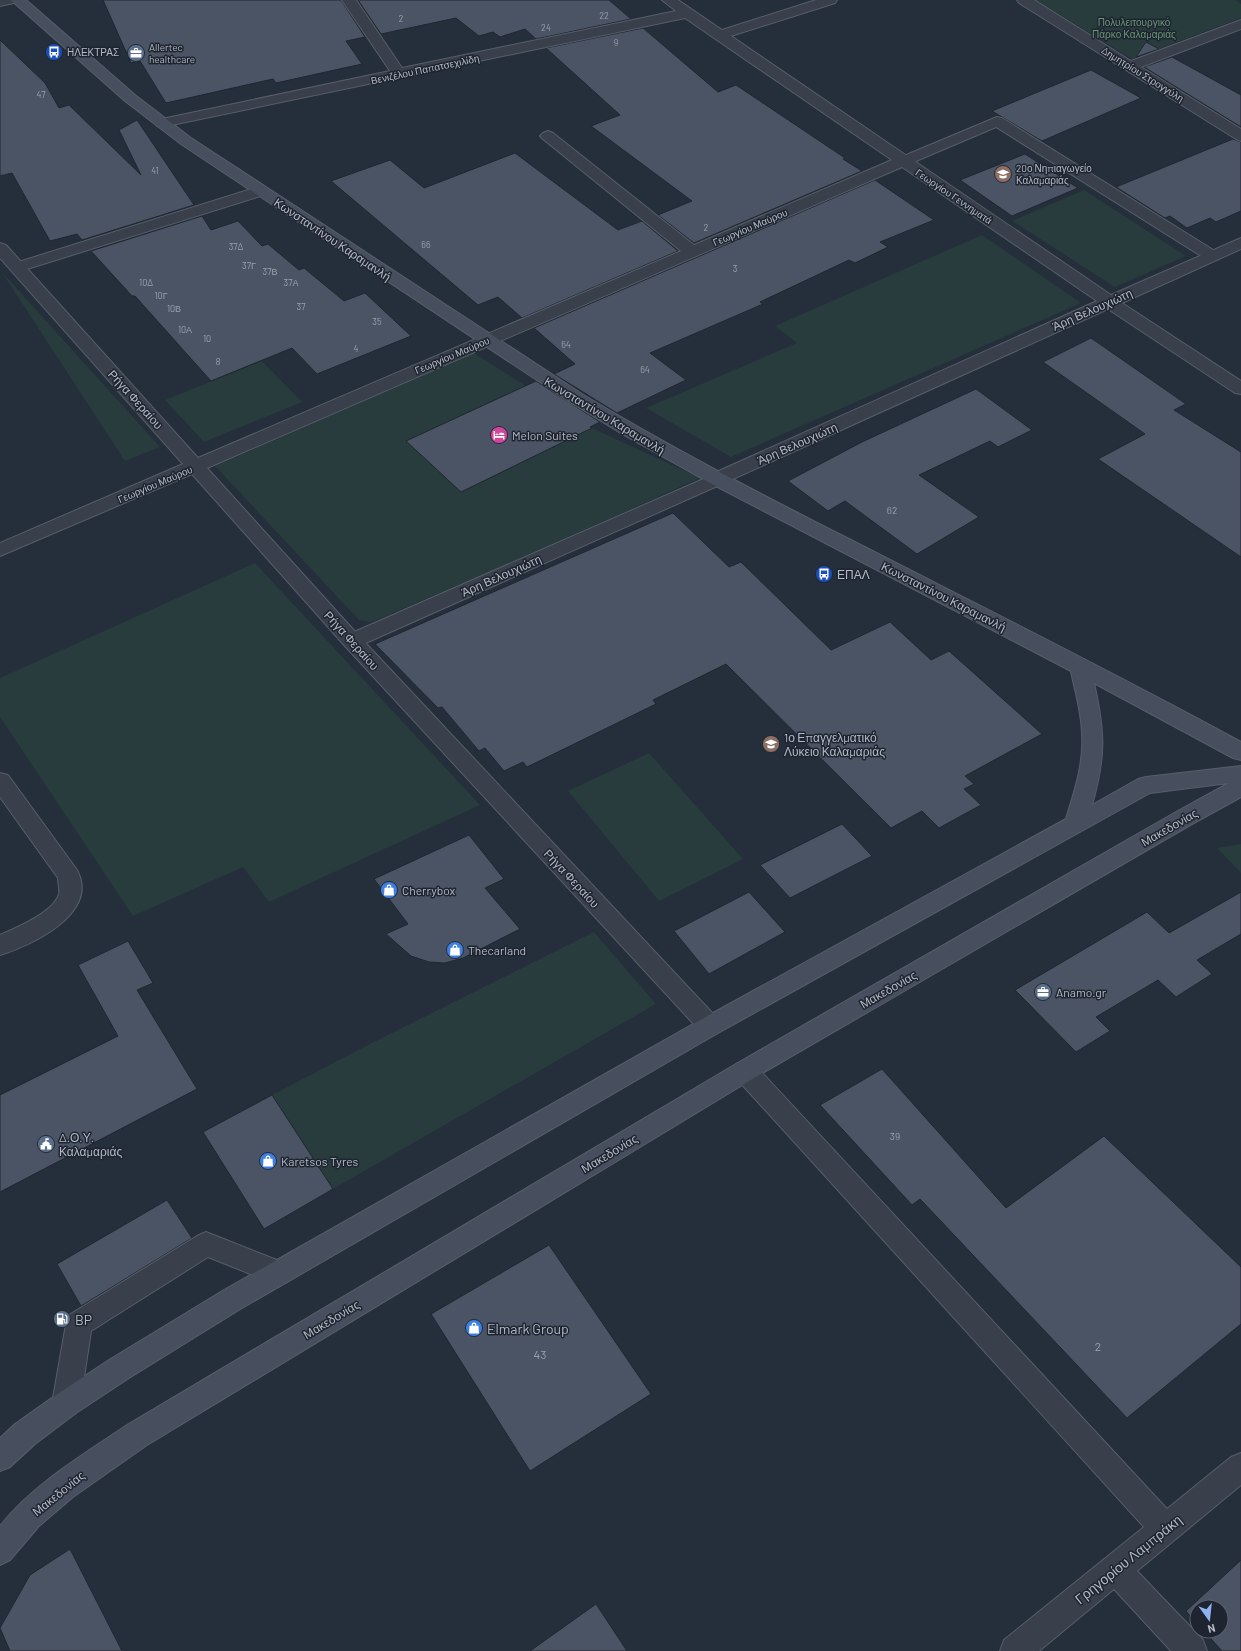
<svg xmlns="http://www.w3.org/2000/svg" width="1241" height="1651" font-family="Barlow,sans-serif">
  <style>
    .green { fill: #283b3d }
    .building { fill: #4b5464; stroke: #202732 }
    .lines { fill: none; stroke-linecap: round; stroke-linejoin: round }
    .service-casing { stroke: #575e69; stroke-width: 2 }
    .minor-casing { stroke: #575e69; stroke-width: 2 }
    .tertiary-casing { stroke: #575e69; stroke-width: 2 }
    .secondary-casing { stroke: #575e69; stroke-width: 2 }
    .service { fill: #39404b; fill-rule: evenodd }
    .minor { fill: #39404b; fill-rule: evenodd }
    .tertiary { fill: #39404b; fill-rule: evenodd }
    .secondary { fill: #474f5e; fill-rule: evenodd }
    .labels { text-anchor: middle; dominant-baseline: central; stroke-width: 3; stroke-linejoin: round; paint-order: stroke }
    .far-number-label { font-size: 9px; fill: #9aa1ae }
    .far-park-label { font-size: 10px; fill: #6d9678; stroke: #1e2530 }
    .far-poi-label { font-size: 10px; fill: #b4bbc7; stroke: #1e2530; text-anchor: start }
    .far-street-label { font-size: 10px; fill: #b4bbc7; stroke: #1e2530 }
    .number-label { font-size: 10px; fill: #9aa1ae }
    .street-label { font-size: 12px; fill: #b4bbc7; stroke: #1e2530 }
    .poi-label { font-size: 12px; fill: #b4bbc7; stroke: #1e2530; text-anchor: start }
    .near-number-label { font-size: 12px; fill: #9aa1ae }
    .near-poi-label { font-size: 14px; fill: #b4bbc7; stroke: #1e2530; text-anchor: start }
    .near-street-label { font-size: 14px; fill: #b4bbc7; stroke: #1e2530 }
  </style>
  <rect width="100%" height="100%" fill="#252e3b"/>
  <path class="green" d="M 1036,0 L 1235,0 L 1241,4 L 1241,18 L 1132,59 Z
    M 1084,190 L 1186,256 L 1115,287 L 1012,221 Z
    M 982,235 L 1081,303 L 731,457 L 646,408 L 797,343 L 775,326 Z
    M 1,271 L 160,447 L 125,461 Z
    M 474,353 L 526,386 L 406,441 L 461,492 L 592,428 L 700,478 L 531,554 L 379,619 L 370,622 L 359,620 L 215,466 Z
    M 262,361 L 302,402 L 204,442 L 165,400 Z
    M 255,563 L 480,805 L 269,902 L 243,867 L 133,916 L 0,717 L 0,678 Z
    M 649,753 L 743,859 L 659,901 L 568,791 Z
    M 1241,844 L 1241,873 L 1217,848 Z
    M 594,932 L 656,1004 L 333,1189 L 272,1095 L 366,1046 Z"/>
  <path class="building" d="M 103,0 L 341,0 L 365,37 L 346,41 L 362,64 L 276,83 L 273,79 L 166,103 L 140,61 L 131,63 Z
    M 358,0 L 609,0 L 631,19 L 536,39 L 525,29 L 500,37 L 493,32 L 479,36 L 456,18 L 381,34 Z
    M 643,28 L 718,92 L 736,85 L 845,158 L 843,159 L 862,171 L 694,243 L 658,215 L 692,201 L 591,126 L 620,115 L 546,48 Z
    M 0,40 L 45,83 L 59,108 L 69,105 L 141,175 L 119,130 L 137,120 L 194,205 L 82,240 L 77,234 L 50,241 L 12,173 L 0,176 Z
    M 1146,42 L 1159,49 L 1136,57 Z
    M 1172,57 L 1241,95 L 1241,127 L 1144,67 Z
    M 1091,70 L 1141,98 L 1042,141 L 992,111 Z
    M 1233,139 L 1241,142 L 1241,211 L 1216,222 L 1210,218 L 1187,228 L 1170,216 L 1165,218 L 1116,187 Z
    M 515,153 L 618,230 L 642,221 L 678,251 L 522,318 L 498,297 L 478,305 L 331,181 L 390,160 L 424,188 Z
    M 1025,154 L 1078,188 L 1012,216 L 960,180 Z
    M 875,180 L 934,220 L 880,242 L 888,247 L 855,263 L 849,260 L 760,302 L 763,304 L 650,353 L 686,380 L 617,413 L 554,374 L 575,364 L 534,328 Z
    M 202,216 L 211,230 L 238,221 L 262,246 L 268,244 L 299,270 L 304,268 L 344,301 L 365,293 L 411,336 L 317,374 L 292,348 L 211,381 L 135,296 L 132,296 L 91,251 Z
    M 1091,338 L 1186,404 L 1174,410 L 1241,452 L 1241,557 L 1098,459 L 1145,434 L 1043,362 Z
    M 536,381 L 600,422 L 590,427 L 592,428 L 461,492 L 406,441 Z
    M 976,389 L 1032,430 L 998,447 L 990,441 L 919,475 L 979,517 L 917,554 L 845,501 L 828,511 L 788,481 L 862,442 Z
    M 673,513 L 729,567 L 741,562 L 831,650 L 890,622 L 931,660 L 949,651 L 1042,734 L 965,776 L 974,784 L 964,789 L 981,805 L 939,828 L 922,811 L 891,828 L 726,664 L 653,700 L 656,704 L 527,767 L 523,762 L 504,771 L 485,748 L 479,751 L 442,707 L 438,708 L 375,644 Z
    M 842,824 L 872,856 L 790,898 L 760,865 Z
    M 469,835 L 504,879 L 485,888 L 520,929 L 463,958 L 445,963 L 429,962 L 411,956 L 386,934 L 408,924 L 374,879 Z
    M 749,892 L 785,932 L 709,974 L 674,931 Z
    M 1241,892 L 1241,934 L 1197,960 L 1212,974 L 1176,997 L 1158,980 L 1096,1017 L 1110,1031 L 1076,1052 L 1015,990 L 1147,912 L 1169,933 Z
    M 128,941 L 153,983 L 137,990 L 197,1089 L 0,1192 L 0,1095 L 118,1036 L 78,965 Z
    M 882,1069 L 1006,1208 L 1104,1136 L 1241,1267 L 1241,1324 L 1127,1418 L 920,1199 L 912,1205 L 820,1105 Z
    M 272,1095 L 333,1189 L 264,1229 L 203,1132 Z
    M 167,1200 L 192,1238 L 81,1306 L 57,1264 Z
    M 549,1245 L 651,1394 L 530,1471 L 431,1314 Z
    M 70,1549 L 122,1651 L 10,1651 L 0,1628 L 30,1575 Z
    M 1241,1560 L 1241,1651 L 1222,1651 L 1204,1631 L 1221,1631 L 1221,1607 L 1197,1607 L 1197,1624 L 1186,1611 Z
    M 596,1604 L 627,1651 L 530,1651 Z"/>
  <g class="lines">
    <g class="service-casing">
      <path id="service" d="M 997,117 L 1002,118 L 1218,253 L 1220,256 L 1218,259 L 1212,261 L 1206,259 L 996,127 L 909,164 L 904,166 L 899,164 L 896,161 L 899,158 Z
        M 261,186 L 267,188 L 269,191 L 267,194 L 24,270 L 18,272 L 12,270 L 10,267 L 12,264 Z
        M 717,473 L 724,475 L 726,479 L 724,483 L 359,646 L 352,648 L 345,646 L 342,641 L 345,636 Z
        M 0,773 L 8,775 L 77,870 C 100,913 32,945 0,955 L 0,935 C 16,928 54,912 59,894 C 60,889 58,883 58,878 L 0,797 Z
        M 206,1232 L 287,1264 L 291,1273 L 287,1282 L 278,1285 L 208,1257 L 91,1331 L 80,1404 L 76,1413 L 66,1417 L 56,1413 L 52,1404 L 66,1324 L 69,1315 L 197,1236 Z"/>
    </g>
    <g class="minor-casing">
      <path id="minor" d="M 342,0 L 356,0 L 402,68 L 676,11 L 662,0 L 678,0 L 722,30 L 816,0 L 837,0 L 835,3 L 731,36 L 1111,295 L 1241,238 L 1241,249 L 1122,303 L 1241,381 L 1241,394 L 1235,393 L 1108,309 L 724,483 L 717,485 L 710,483 L 708,479 L 710,475 L 1097,301 L 902,167 L 207,468 L 359,636 L 718,1019 L 722,1026 L 718,1033 L 710,1036 L 702,1033 L 345,646 L 192,474 L 0,556 L 0,543 L 183,464 L 0,258 L 0,243 L 6,245 L 198,458 L 681,251 L 543,139 L 540,136 L 543,133 L 548,131 L 553,133 L 694,245 L 892,160 L 685,18 L 162,127 L 157,126 L 155,123 L 157,120 L 162,119 L 390,71 Z
        M 1017,0 L 1034,0 L 1131,61 L 1241,20 L 1241,29 L 1141,67 L 1241,129 L 1241,141 L 1236,139 L 1019,3 Z
        M 745,1061 L 754,1064 L 1167,1509 L 1231,1457 L 1241,1453 L 1241,1485 L 1137,1571 L 1203,1640 L 1207,1651 L 1171,1651 L 1114,1589 L 1039,1651 L 1000,1651 L 1004,1640 L 1144,1527 L 736,1078 L 733,1071 L 736,1064 Z"/>
    </g>
    <g class="tertiary-casing">
      <path id="tertiary" d="M 0,0 L 16,0 L 14,3 L 0,6 Z"/>
    </g>
    <g class="secondary-casing">
      <path id="secondary" d="M 11,0 L 26,0 L 135,95 L 191,138 L 582,394 C 668,446 756,492 845,537 C 978,605 1111,671 1241,742 L 1241,760 L 1233,758 L 1094,683 C 1105,732 1106,756 1092,805 L 1138,779 L 1146,777 L 1241,766 L 1241,797 L 1192,824 L 754,1078 L 147,1445 L 73,1497 L 39,1526 L 10,1560 L 0,1565 L 0,1526 C 33,1484 83,1455 127,1425 L 736,1064 L 1176,812 L 1229,783 L 1150,793 L 718,1033 L 242,1308 L 129,1378 L 76,1413 L 35,1444 L 10,1467 L 0,1471 L 0,1438 L 15,1424 L 56,1395 L 109,1360 L 224,1290 L 702,1019 L 1066,819 C 1074,792 1084,764 1082,735 C 1082,713 1075,692 1071,671 L 710,483 L 624,435 L 570,402 L 181,144 L 125,101 Z"/>
    </g>
    <use href="#service" class="service"/>
    <use href="#minor" class="minor"/>
    <use href="#tertiary" class="tertiary"/>
    <use href="#secondary" class="secondary"/>
  </g>
  <defs>
    <g id="bus-disc" transform="scale(0.9)"><circle r="9.5" fill="#1a4fb4" stroke="#1e2530"/><path d="M-5-6H5V4H4V6H2V4H-2V6H-4V4H-5ZM-3.5-4V0h7V-4ZM-3.5 1.2v1.5H-2V1.2ZM2 1.2v1.5H3.5V1.2Z" fill="#fff"/></g>
    <g id="office-disc" transform="scale(0.9)"><circle r="9.5" fill="#5c6f8a" stroke="#1e2530"/><path d="M-6-3h4V-5.5h4V-3h4V5H-6ZM-1-4.5V-3h2v-1.5ZM-6 0V1H6V0Z" fill="#fff"/></g>
    <g id="school-disc" transform="scale(0.9)"><circle r="9.5" fill="#8d6e63" stroke="#1e2530"/><path d="M0-5L7-2L0 1L-7-2ZM-4 1L0 2.5L4 1V4Q0 6-4 4Z" fill="#fff"/></g>
    <g id="hotel-disc" transform="scale(0.9)"><circle r="9.5" fill="#d1479c" stroke="#1e2530"/><path d="M-6-4.5h1.5V1H6V5H4.5V3h-9V5H-6ZM-4 0a1.8 1.8 0 1 1 3.6 0ZM.5 0V-2.5h3Q6-2.5 6 0Z" fill="#fff"/></g>
    <g id="shop-disc" transform="scale(0.9)"><circle r="9.5" fill="#3f7fe0" stroke="#1e2530"/><path d="M-5-2.5h2.3a2.7 3.5 0 0 1 5.4 0H5L5.5 6h-11ZM-1.5-2.5h3a1.5 2.3 0 0 0-3 0Z" fill="#fff"/></g>
    <g id="civic-disc" transform="scale(0.9)"><circle r="9.5" fill="#5c6f8a" stroke="#1e2530"/><path d="M-.6-6.5H3V-4.5H.6V-3L4-1V1h2V6H-6V1h2V-1L-.6-3ZM-1.2 2.5V6h2.4V2.5Z" fill="#fff"/></g>
    <g id="fuel-disc" transform="scale(0.9)"><circle r="9.5" fill="#5c6f8a" stroke="#1e2530"/><path d="M-5.5-6h7V0h2V4h1.3V-2.5L3-4.5l.8-.8L6-3V5H2.5V1h-1V6h-7ZM-4.2-4.7v3.2H.2V-4.7Z" fill="#fff"/></g>
  </defs>
  <g fill-rule="evenodd">
    <use href="#bus-disc" x="54" y="52"/>
    <use href="#office-disc" x="136" y="53"/>
    <use href="#school-disc" x="1003" y="174"/>
    <use href="#hotel-disc" x="499" y="435"/>
    <use href="#bus-disc" x="824" y="574"/>
    <use href="#school-disc" x="771" y="744"/>
    <use href="#shop-disc" x="389" y="890"/>
    <use href="#shop-disc" x="455" y="950"/>
    <use href="#office-disc" x="1043" y="992"/>
    <use href="#civic-disc" x="46" y="1144"/>
    <use href="#shop-disc" x="268" y="1161"/>
    <use href="#fuel-disc" x="62" y="1319"/>
    <use href="#shop-disc" x="474" y="1328"/>
  </g>
  <g class="labels">
    <g class="far-number-label">
      <text x="604" y="15">22</text>
      <text x="401" y="18">2</text>
      <text x="546" y="27">24</text>
      <text x="616" y="42">9</text>
      <text x="41" y="94">47</text>
      <text x="155" y="170">41</text>
      <text x="706" y="227">2</text>
      <text x="426" y="244">66</text>
      <text x="236" y="246">37Δ</text>
      <text x="249" y="265">37Γ</text>
      <text x="735" y="268">3</text>
      <text x="270" y="271">37Β</text>
      <text x="146" y="282">10Δ</text>
      <text x="291" y="282">37Α</text>
      <text x="161" y="295">10Γ</text>
      <text x="301" y="306">37</text>
      <text x="174" y="308">10Β</text>
      <text x="377" y="321">35</text>
      <text x="185" y="329">10Α</text>
      <text x="207" y="338">10</text>
      <text x="566" y="344">64</text>
      <text x="356" y="348">4</text>
      <text x="218" y="361">8</text>
      <text x="645" y="369">64</text>
    </g>
    <g class="far-park-label">
      <text x="1134" y="22">Πολυλειτουργικό<tspan x="1134" dy="12">Πάρκο Καλαμαριάς</tspan></text>
    </g>
    <g class="far-poi-label">
      <text x="149" y="47">Allertec<tspan x="149" dy="12">healthcare</tspan></text>
      <text x="67" y="52">ΗΛΕΚΤΡΑΣ</text>
      <text x="1016" y="168">20ο Νηπιαγωγείο<tspan x="1016" dy="12">Καλαμαριάς</tspan></text>
    </g>
    <g class="far-street-label">
      <text transform="translate(425 69) rotate(-12)">Βενιζέλου Παπατσεχιλίδη</text>
      <text transform="translate(1143 74) rotate(32)">Δημητρίου Στρογγύλη</text>
      <text transform="translate(954 196) rotate(34)">Γεωργίου Γεννηματά</text>
      <text transform="translate(750 227) rotate(-23)">Γεωργίου Μαύρου</text>
      <text transform="translate(452 355) rotate(-23)">Γεωργίου Μαύρου</text>
      <text transform="translate(155 484) rotate(-23)">Γεωργίου Μαύρου</text>
    </g>
    <g class="number-label">
      <text x="892" y="510">62</text>
      <text x="895" y="1136">39</text>
    </g>
    <g class="street-label">
      <text transform="translate(333 239) rotate(34)">Κωνσταντίνου Καραμανλή</text>
      <text transform="translate(1092 309) rotate(-24)">Άρη Βελουχιώτη</text>
      <text transform="translate(136 399) rotate(48)">Ρήγα Φεραίου</text>
      <text transform="translate(605 415) rotate(31)">Κωνσταντίνου Καραμανλή</text>
      <text transform="translate(797 443) rotate(-24)">Άρη Βελουχιώτη</text>
      <text transform="translate(501 575) rotate(-24)">Άρη Βελουχιώτη</text>
      <text transform="translate(944 596) rotate(27)">Κωνσταντίνου Καραμανλή</text>
      <text transform="translate(352 640) rotate(48)">Ρήγα Φεραίου</text>
      <text transform="translate(1169 827) rotate(-30)">Μακεδονίας</text>
      <text transform="translate(572 878) rotate(47)">Ρήγα Φεραίου</text>
      <text transform="translate(888 989) rotate(-30)">Μακεδονίας</text>
      <text transform="translate(609 1153) rotate(-31)">Μακεδονίας</text>
      <text transform="translate(331 1319) rotate(-31)">Μακεδονίας</text>
      <text transform="translate(58 1493) rotate(-39)">Μακεδονίας</text>
    </g>
    <g class="poi-label">
      <text x="512" y="435">Melon Suites</text>
      <text x="837" y="574">ΕΠΑΛ</text>
      <text x="784" y="737">1ο Επαγγελματικό<tspan x="784" dy="14">Λύκειο Καλαμαριάς</tspan></text>
      <text x="402" y="890">Cherrybox</text>
      <text x="468" y="950">Thecarland</text>
      <text x="1056" y="992">Anamo.gr</text>
      <text x="59" y="1137">Δ.Ο.Υ.<tspan x="59" dy="14">Καλαμαριάς</tspan></text>
      <text x="281" y="1161">Karetsos Tyres</text>
    </g>
    <g class="near-number-label">
      <text x="1098" y="1346">2</text>
      <text x="540" y="1354">43</text>
    </g>
    <g class="near-poi-label">
      <text x="75" y="1319">BP</text>
      <text x="487" y="1328">Elmark Group</text>
    </g>
    <g class="near-street-label">
      <text transform="translate(1128 1559) rotate(-39)">Γρηγορίου Λαμπράκη</text>
    </g>
  </g>
  <g transform="translate(1209 1619) rotate(165)"><circle r="19" fill="#1e2530" stroke="#5a616c"/>
  <path d="M0-3L7 15L0 10L-7 15Z" fill="#90b1f0"/>
  <text y="-6" font-size="11" font-weight="bold" text-anchor="middle" fill="#b4bbc7">N</text>
  </g>
</svg>
